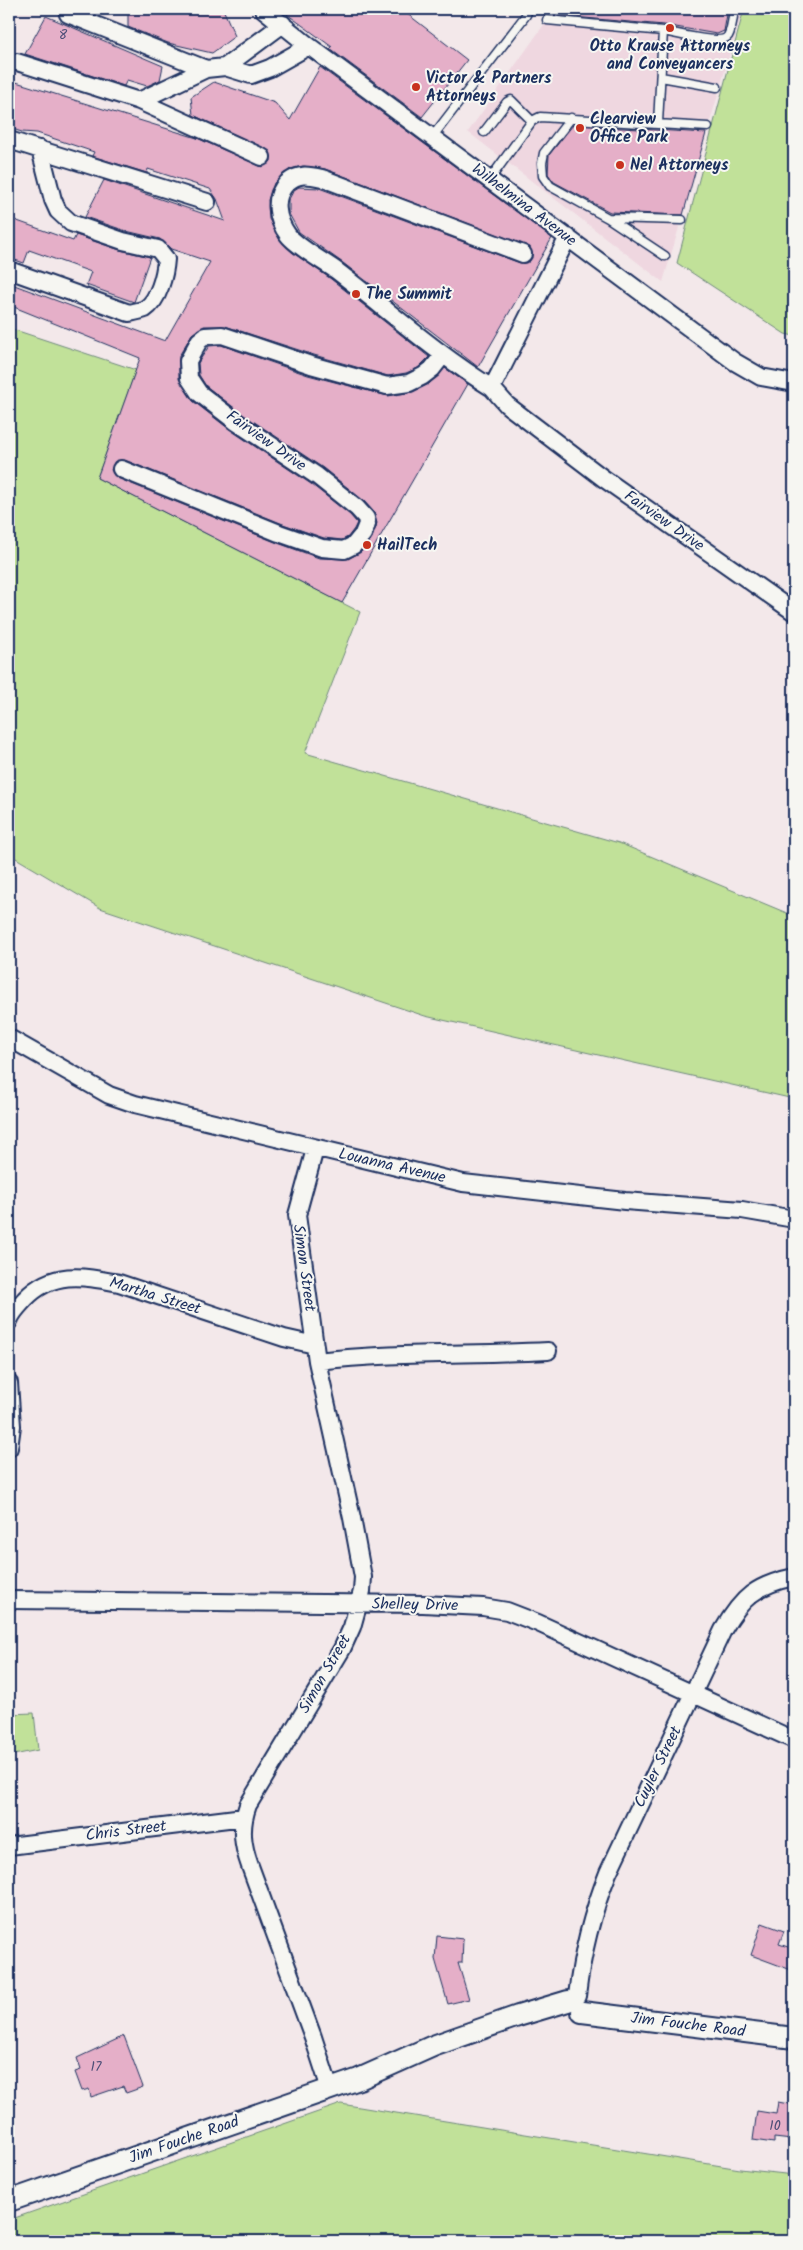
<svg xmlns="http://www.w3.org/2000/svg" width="803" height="2250" font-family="Kalam,sans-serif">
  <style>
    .built { fill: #efd7e0 }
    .green { fill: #c1e199; stroke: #6e887c }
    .building { fill: #e5afc8; stroke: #1b2f5e }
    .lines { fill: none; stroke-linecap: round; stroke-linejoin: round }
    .service-casing { stroke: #1b2f5e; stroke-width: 11 }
    .minor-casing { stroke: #1b2f5e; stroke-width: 20 }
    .tertiary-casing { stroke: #1b2f5e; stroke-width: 24 }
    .service { stroke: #f6f6f2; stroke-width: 8 }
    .minor { stroke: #f6f6f2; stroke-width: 16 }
    .tertiary { stroke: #f6f6f2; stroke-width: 20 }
    .poi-dot { fill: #c8321e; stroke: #f6f6f2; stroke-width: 2 }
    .labels { text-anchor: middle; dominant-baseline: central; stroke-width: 4; stroke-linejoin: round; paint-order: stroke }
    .number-label { font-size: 14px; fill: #4e4f78 }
    .poi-label { font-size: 16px; font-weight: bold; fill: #1b2f5e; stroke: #f6f6f2; text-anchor: start }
    .street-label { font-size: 16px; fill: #1b2f5e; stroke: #f6f6f2 }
  </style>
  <rect width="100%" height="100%" fill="#f3e8ea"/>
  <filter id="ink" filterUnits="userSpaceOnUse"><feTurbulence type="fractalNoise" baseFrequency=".02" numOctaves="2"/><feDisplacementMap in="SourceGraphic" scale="10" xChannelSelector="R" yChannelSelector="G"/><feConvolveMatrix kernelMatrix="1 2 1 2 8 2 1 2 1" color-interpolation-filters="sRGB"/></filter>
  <g filter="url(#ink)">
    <path class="built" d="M 555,9 L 743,9 L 663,282 L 468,132 Z"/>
    <path class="green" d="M 744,9 L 794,9 L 794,336 L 785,334 L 677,263 Z
      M 9,328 L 136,370 L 97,478 L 360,612 L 305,753 L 619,843 L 794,916 L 794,1099 L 425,1016 L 100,908 L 9,854 Z
      M 34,1713 L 38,1750 L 9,1756 L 9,1714 Z
      M 341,2104 L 740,2169 L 794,2175 L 794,2241 L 9,2241 L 9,2220 Z"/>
    <path class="building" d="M 128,9 L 223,9 L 235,36 L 212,53 L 168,43 L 128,27 Z
      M 280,9 L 401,9 L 467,60 L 422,117 L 330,49 L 332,47 Z
      M 555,9 L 728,9 L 724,31 L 717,34 L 664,25 L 551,15 Z
      M 46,16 L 163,66 L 160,80 L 147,86 L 127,80 L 124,86 L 25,54 Z
      M 320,67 L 552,238 L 478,367 L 343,263 L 299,232 L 289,214 L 289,199 L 294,190 L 299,187 L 319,188 L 520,263 L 529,262 L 532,258 L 530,247 L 325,169 L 303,166 L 290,169 L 274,183 L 268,200 L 269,219 L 280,240 L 292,252 L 331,279 L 429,357 L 418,368 L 406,373 L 388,376 L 314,355 L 225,326 L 204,326 L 192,334 L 179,356 L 179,379 L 193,401 L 229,429 L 311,484 L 350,515 L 357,523 L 354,529 L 348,537 L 342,540 L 324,538 L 283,524 L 125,460 L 115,461 L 111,470 L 117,478 L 275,542 L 319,558 L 348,559 L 361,552 L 372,538 L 377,523 L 373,511 L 363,500 L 323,468 L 241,413 L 206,386 L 199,375 L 198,363 L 209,346 L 221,345 L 308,375 L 388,396 L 413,392 L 429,384 L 445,368 L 468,384 L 342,603 L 97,478 L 140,358 L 9,305 L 9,283 L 165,341 L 210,262 L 171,249 L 160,239 L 126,231 L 85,217 L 104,180 L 225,221 L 217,199 L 210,189 L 148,169 L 147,173 L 92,156 L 94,152 L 37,133 L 22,132 L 9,128 L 9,92 L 16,82 L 197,138 L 262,167 L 271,161 L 270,151 L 193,115 L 191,97 L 214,82 L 275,103 L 290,120 Z
      M 573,125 L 706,133 L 683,215 L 610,212 L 554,182 L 548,174 L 549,155 Z
      M 9,218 L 73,241 L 76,235 L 120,250 L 150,257 L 134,302 L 86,285 L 91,272 L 29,250 L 24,263 L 9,258 Z
      M 762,1923 L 784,1931 L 779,1944 L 794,1949 L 794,1971 L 751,1955 Z
      M 437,1936 L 463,1939 L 462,1963 L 458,1963 L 469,1999 L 448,2004 L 435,1959 Z
      M 124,2036 L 143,2087 L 126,2093 L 123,2086 L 91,2097 L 89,2089 L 82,2091 L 75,2072 L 81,2070 L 77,2058 Z
      M 778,2102 L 794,2105 L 794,2138 L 792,2140 L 774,2138 L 774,2143 L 753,2140 L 757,2111 L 776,2114 Z"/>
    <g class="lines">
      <g class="service-casing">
        <path id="service" d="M 547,20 L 663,31 L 658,123
          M 663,31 C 675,33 722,46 728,36 C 732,29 733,16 734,9
          M 661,77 L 717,87
          M 571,118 L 544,153 L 542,163 L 543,176 L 550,186 L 608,218 L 665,256
          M 484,132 L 507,102 L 511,100 L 532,121
          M 433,136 L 526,15 L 528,9
          M 490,179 L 532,121 L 540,117 L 708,127
          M 608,218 L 682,220"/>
      </g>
      <g class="minor-casing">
        <path id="minor" d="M 263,9 L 309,46 L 735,362 L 761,377 L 794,383
          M 68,14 L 206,69 L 225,67 L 251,75 L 270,68 L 309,46
          M 9,62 L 17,62 L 139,101 L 206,69
          M 225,67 L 283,24
          M 139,101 L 262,157
          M 9,140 L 207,202
          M 568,237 L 492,388 L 507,405 L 603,478 L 794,612
          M 9,270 L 129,313 C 134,312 140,311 145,309 C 159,300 165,274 166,259 L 158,249 L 123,241 L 71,223 L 58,211 L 53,200 L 40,149
          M 492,388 C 437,354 389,311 337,271 C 325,262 297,247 288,235 C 277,220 272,198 287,183 C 298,173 308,175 322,178 L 523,254
          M 121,469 L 279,533 L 322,548 L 344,550 L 354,545 L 363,534 L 367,524 L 366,518 L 357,508 L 317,476 L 235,421 L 199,393 L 189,378 L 188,361 L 199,341 L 205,336 L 222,335 L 311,365 L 387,386 L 409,383 L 423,376 L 432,369 L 443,355
          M 9,1038 L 109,1095 L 135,1104 L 463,1183 L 625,1201 L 742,1210 L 794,1219
          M 315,1149 L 297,1215 L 317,1361 L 352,1518 L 363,1577 L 362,1591 L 352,1627 L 342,1649 L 248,1805 C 240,1827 242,1844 250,1866 L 313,2037 L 330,2089
          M 9,1321 C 12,1312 19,1306 25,1299 C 53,1270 82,1276 119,1283 L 284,1338 L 315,1345
          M 317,1361 C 394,1352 471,1355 548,1351
          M 9,1383 L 12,1426 L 9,1448
          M 9,1600 L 423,1604 L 483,1607 L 507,1611 L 538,1623 L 794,1740
          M 9,1846 L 244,1817
          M 577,1996 C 582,1953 592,1913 608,1873 L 723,1630 C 742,1597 756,1585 794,1577"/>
      </g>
      <g class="tertiary-casing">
        <path id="tertiary" d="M 582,2012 L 794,2038
          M 9,2201 L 359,2079 L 433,2046 L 518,2016 L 568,2001"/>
      </g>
      <use href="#service" class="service"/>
      <use href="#minor" class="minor"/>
      <use href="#tertiary" class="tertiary"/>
    </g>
  </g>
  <g class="poi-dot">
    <circle cx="670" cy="28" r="5"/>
    <circle cx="416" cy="87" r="5"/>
    <circle cx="580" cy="128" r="5"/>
    <circle cx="620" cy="165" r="5"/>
    <circle cx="356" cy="294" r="5"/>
    <circle cx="367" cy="545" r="5"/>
  </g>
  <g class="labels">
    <g class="number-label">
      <text x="63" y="35">8</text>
      <text x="96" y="2067">17</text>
      <text x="775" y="2126">10</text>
    </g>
    <g class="poi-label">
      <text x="670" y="46" text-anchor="middle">Otto Krause Attorneys<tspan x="670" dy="18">and Conveyancers</tspan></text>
      <text x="426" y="78">Victor &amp; Partners<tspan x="426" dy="18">Attorneys</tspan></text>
      <text x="590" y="119">Clearview<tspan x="590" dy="18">Office Park</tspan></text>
      <text x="630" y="165">Nel Attorneys</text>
      <text x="366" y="294">The Summit</text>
      <text x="377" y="545">HailTech</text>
    </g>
    <g class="street-label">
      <text transform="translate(524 205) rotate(37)">Wilhelmina Avenue</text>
      <text transform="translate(266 441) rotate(35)">Fairview Drive</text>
      <text transform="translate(664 521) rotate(35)">Fairview Drive</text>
      <text transform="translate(392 1166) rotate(13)">Louanna Avenue</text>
      <text transform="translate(304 1268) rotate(82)">Simon Street</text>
      <text transform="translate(155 1296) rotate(17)">Martha Street</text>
      <text transform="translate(415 1605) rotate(1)">Shelley Drive</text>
      <text transform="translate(325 1674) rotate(-60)">Simon Street</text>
      <text transform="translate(658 1767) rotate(-64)">Cuyler Street</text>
      <text transform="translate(126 1831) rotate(-7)">Chris Street</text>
      <text transform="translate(688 2025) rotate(7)">Jim Fouche Road</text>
      <text transform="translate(184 2140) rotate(-19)">Jim Fouche Road</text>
    </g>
  </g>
  <rect width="803" height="2250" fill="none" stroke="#f6f6f2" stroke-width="30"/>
  <rect x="15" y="15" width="773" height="2220" fill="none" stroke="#1b2f5e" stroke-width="2" filter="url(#ink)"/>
</svg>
